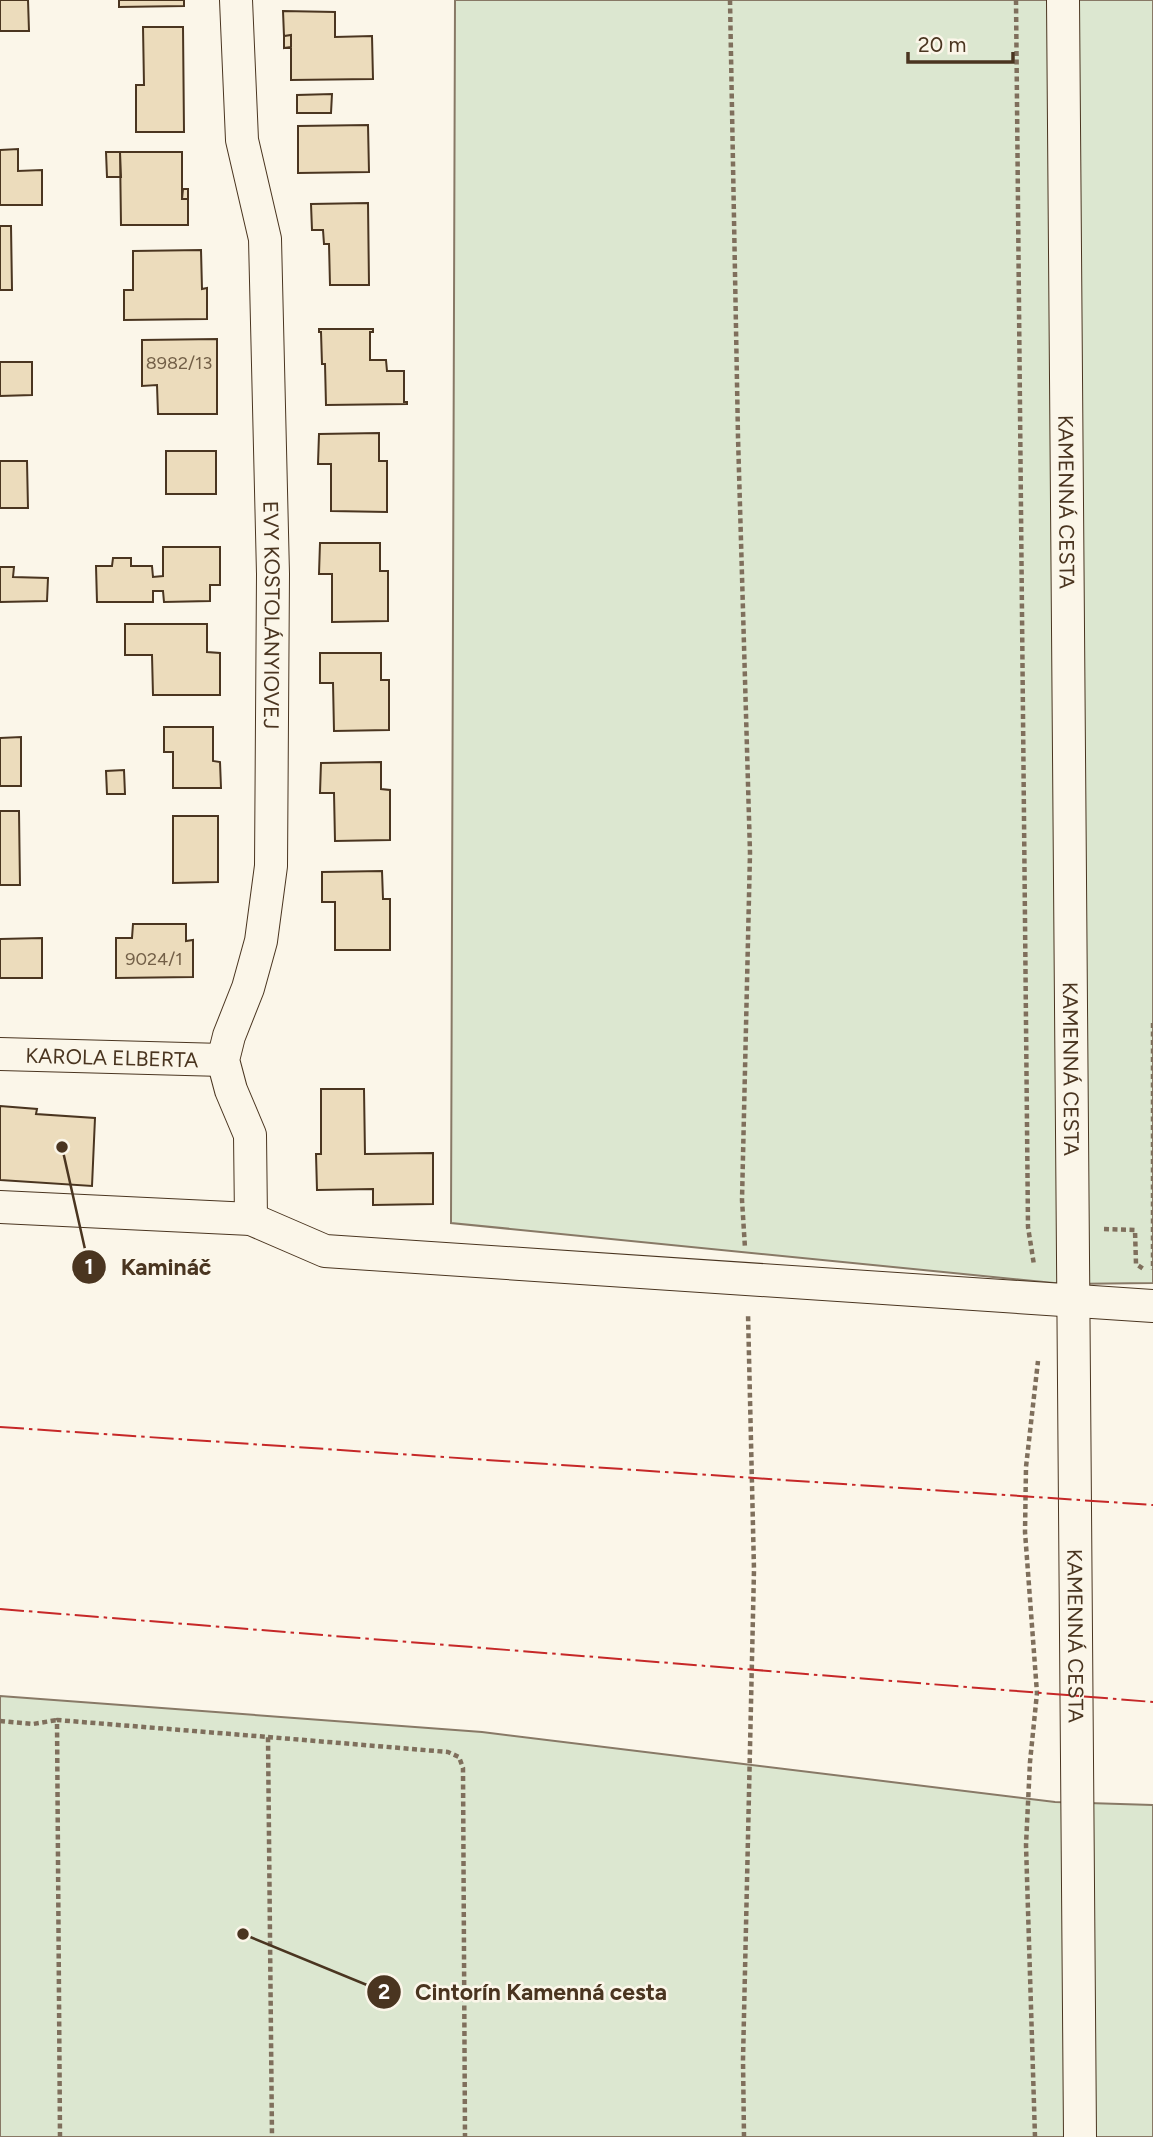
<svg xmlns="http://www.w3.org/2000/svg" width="1153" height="2137" font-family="Figtree,sans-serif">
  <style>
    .green { fill: #dce7d0; stroke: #887966; stroke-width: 2 }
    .building { fill: #ecdcbc; stroke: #4a3520; stroke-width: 2 }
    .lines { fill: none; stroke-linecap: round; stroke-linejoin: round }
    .minor-casing { stroke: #4a3520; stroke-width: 34 }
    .path { stroke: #7f6f5c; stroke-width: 4.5; stroke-dasharray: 5 3.5; stroke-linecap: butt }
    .minor { stroke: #fbf6e9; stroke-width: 32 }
    .power { stroke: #c62828; stroke-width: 2; stroke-dasharray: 24 5 3.5 5; stroke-linecap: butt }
    .labels { text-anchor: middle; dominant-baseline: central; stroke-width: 5; stroke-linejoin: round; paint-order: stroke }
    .number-label { font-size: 18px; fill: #725f47 }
    .street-label { font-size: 21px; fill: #4a3520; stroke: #fbf6e9 }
    .leader { fill: none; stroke: #4a3520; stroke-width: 2.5 }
    .callout-dot { fill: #4a3520; stroke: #fbf6e9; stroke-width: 2.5 }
    .mark-label { font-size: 21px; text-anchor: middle; font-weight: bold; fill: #fff }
    .callout-label { font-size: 23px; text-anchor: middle; font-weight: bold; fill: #4a3520; stroke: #fbf6e9; stroke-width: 5; stroke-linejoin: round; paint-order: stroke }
  </style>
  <rect width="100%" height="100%" fill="#fbf6e9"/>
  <path class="green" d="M 455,0 L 1153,0 L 1153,1283 L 1064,1284 L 451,1223 Z
    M 0,1696 L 482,1732 L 1055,1802 L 1153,1805 L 1153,2137 L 0,2137 Z"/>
  <path class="building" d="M 0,0 L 28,0 L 29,31 L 0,31 Z
    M 119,0 L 184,0 L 184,6 L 119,7 Z
    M 283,11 L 335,12 L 335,37 L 372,36 L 373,79 L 291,80 L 291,35 L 284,36 Z
    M 143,27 L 183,27 L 184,132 L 136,132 L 136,85 L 144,85 Z
    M 291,35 L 291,47 L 284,48 L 284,36 Z
    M 332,94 L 331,113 L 297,113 L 297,95 Z
    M 368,125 L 369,172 L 298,173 L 298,126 Z
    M 18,149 L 18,171 L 42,170 L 42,205 L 0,205 L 0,150 Z
    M 106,152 L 120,152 L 121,177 L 107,177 Z
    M 120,152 L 182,152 L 182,199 L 188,199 L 188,225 L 121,225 Z
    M 183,189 L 188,189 L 188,199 L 182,199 Z
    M 368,203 L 369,285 L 330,285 L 329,244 L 324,244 L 323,230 L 312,230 L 311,204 Z
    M 0,226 L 11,226 L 12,290 L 0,290 Z
    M 201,250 L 202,289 L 207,288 L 207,319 L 124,320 L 124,290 L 133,290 L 133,251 Z
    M 319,329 L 373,329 L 373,332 L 370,332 L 370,360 L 386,360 L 387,371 L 404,371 L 404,402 L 407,402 L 407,404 L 326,405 L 325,364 L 322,364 L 321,332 L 319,332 Z
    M 217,339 L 217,414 L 158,414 L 157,385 L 142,386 L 142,340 Z
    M 0,362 L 32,362 L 32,395 L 0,396 Z
    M 379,433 L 379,461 L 387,461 L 387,512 L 331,511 L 331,464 L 318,464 L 319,434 Z
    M 166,451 L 216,451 L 216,494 L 166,494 Z
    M 0,461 L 27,461 L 28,508 L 0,508 Z
    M 320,543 L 380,543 L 380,571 L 388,571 L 388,621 L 332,622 L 332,574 L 319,574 Z
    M 163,547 L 220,547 L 220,585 L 210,585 L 210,601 L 164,602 L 163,591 L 153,591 L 153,602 L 97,602 L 96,566 L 112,566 L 113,558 L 131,558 L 131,566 L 152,566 L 153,577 L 163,576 Z
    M 0,567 L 14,567 L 13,577 L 48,578 L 47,601 L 0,602 Z
    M 125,624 L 207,624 L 207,652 L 220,653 L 220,695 L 153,695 L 152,655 L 125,655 Z
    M 320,653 L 381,653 L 381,680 L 389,680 L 389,730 L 334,731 L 333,683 L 320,683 Z
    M 164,727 L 213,727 L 213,761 L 220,762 L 221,788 L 173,788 L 173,752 L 164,752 Z
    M 21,737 L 21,786 L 0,786 L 0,738 Z
    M 381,762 L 381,789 L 390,790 L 390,840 L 335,841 L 334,793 L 320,793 L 321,763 Z
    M 124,770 L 125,794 L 107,794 L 106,771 Z
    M 0,811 L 19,811 L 20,885 L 0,885 Z
    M 173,816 L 218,816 L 218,882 L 173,883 Z
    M 382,871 L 383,899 L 390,899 L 390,950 L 335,950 L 335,902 L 322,902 L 322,872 Z
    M 133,924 L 186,924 L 186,941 L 193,940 L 193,977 L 116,978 L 116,938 L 132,938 Z
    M 42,938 L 42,978 L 0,978 L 0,939 Z
    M 321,1089 L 364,1089 L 365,1154 L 433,1153 L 433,1204 L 373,1205 L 373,1189 L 317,1190 L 316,1154 L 321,1154 Z
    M 0,1106 L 37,1109 L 36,1114 L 95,1118 L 92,1186 L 0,1180 Z"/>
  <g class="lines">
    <g class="minor-casing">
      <g id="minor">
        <path id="s1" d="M 236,0 L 242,140 L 265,239 L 273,574 L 271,866 L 261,941 L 248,988 L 229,1036 L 223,1060 L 231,1090 L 250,1135 L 251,1219"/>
        <path id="s2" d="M 1063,0 L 1080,2137"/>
        <path id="s3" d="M 0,1054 L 223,1060"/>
        <path d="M 0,1207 L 251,1219 L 325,1251 L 1153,1306"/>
      </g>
    </g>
    <path class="path" d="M 730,0 L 738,437 L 750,853 L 742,1200 L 745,1248
      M 1016,0 L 1028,1227 L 1034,1265
      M 1153,1023 L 1153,1270
      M 1104,1229 L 1135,1230 L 1136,1264 L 1145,1270
      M 0,1721 L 33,1724 L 57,1720
      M 268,1737 L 448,1752 L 459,1757 L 463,1768 L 465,2137
      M 60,2137 L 57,1720 L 268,1737 L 272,2137
      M 744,2137 L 743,2060 L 754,1570 L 748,1313
      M 1035,2137 L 1026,1845 L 1030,1762 L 1037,1693 L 1025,1532 L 1026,1467 L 1038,1361"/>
    <use href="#minor" class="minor"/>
    <path class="power" d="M 0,1427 L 1153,1505
      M 0,1609 L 1153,1702"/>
  </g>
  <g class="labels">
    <g class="number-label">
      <text x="179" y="363">8982/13</text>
      <text x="154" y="959">9024/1</text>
    </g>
    <g class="street-label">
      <text stroke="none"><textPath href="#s2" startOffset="502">KAMENNÁ CESTA</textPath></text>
      <text stroke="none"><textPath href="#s1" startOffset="618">EVY KOSTOLÁNYIOVEJ</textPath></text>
      <text stroke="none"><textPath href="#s3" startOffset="112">KAROLA ELBERTA</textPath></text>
      <text stroke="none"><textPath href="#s2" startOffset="1069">KAMENNÁ CESTA</textPath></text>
      <text stroke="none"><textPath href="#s2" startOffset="1636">KAMENNÁ CESTA</textPath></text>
    </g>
  </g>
  <path class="leader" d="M62 1147L89 1267M243 1934L384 1992"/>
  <g class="callout-dot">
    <circle cx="62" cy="1147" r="7"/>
    <circle cx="243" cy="1934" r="7"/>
    <circle cx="89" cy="1267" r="18"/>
    <circle cx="384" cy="1992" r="18"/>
  </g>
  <g class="mark-label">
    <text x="89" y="1274">1</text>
    <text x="384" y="1999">2</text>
  </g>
  <g class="callout-label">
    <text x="166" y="1275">Kamináč</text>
    <text x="541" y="2000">Cintorín Kamenná cesta</text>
  </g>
  <path d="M908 52v10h105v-10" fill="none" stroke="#4a3520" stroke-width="3.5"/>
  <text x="918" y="52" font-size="21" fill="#4a3520" stroke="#fbf6e9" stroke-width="5" paint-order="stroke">20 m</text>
</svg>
